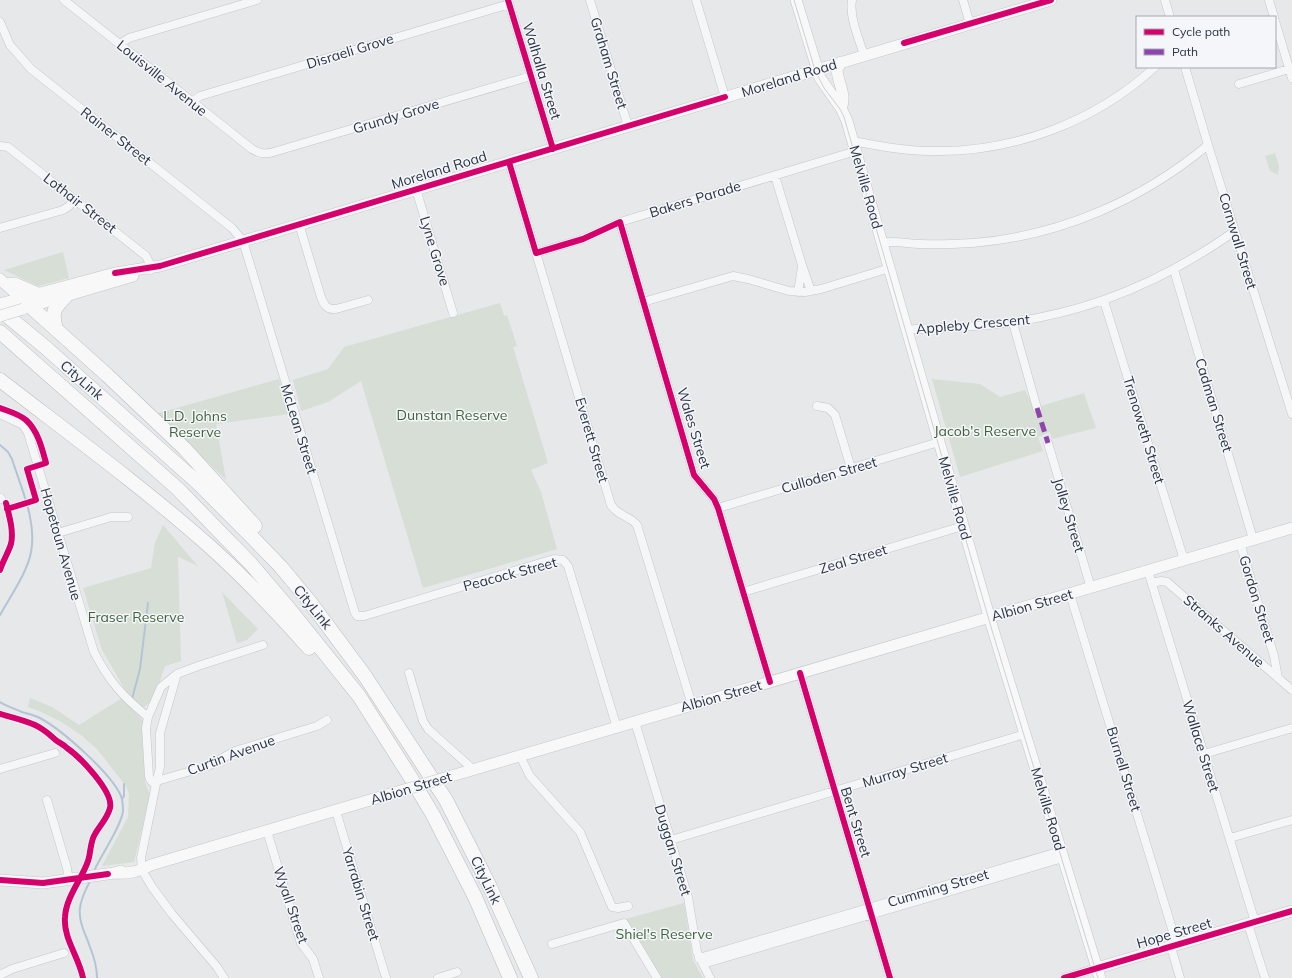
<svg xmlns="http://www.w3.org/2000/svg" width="1292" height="978" font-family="Mulish,sans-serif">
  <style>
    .green { fill: #d6ded6 }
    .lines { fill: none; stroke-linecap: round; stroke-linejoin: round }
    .stream { stroke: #b4c4d5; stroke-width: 2 }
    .street-casing { stroke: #c4c6c8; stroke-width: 9 }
    .secondary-casing { stroke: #c4c6c8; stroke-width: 12 }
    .highway-casing { stroke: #b8bbbf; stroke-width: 15 }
    .street { stroke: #f5f6f7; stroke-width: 8 }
    .secondary { stroke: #f8f8f8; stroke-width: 11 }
    .highway { stroke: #f8f8f8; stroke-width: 14 }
    .tram { stroke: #cecfd2; stroke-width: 1 }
    .secondary-bridge-casing { stroke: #c4c6c8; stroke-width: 12; stroke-linecap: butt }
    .secondary-bridge { stroke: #f8f8f8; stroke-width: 11 }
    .quiet { stroke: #8e44ad; stroke-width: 5; stroke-dasharray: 10 5; stroke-linecap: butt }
    .cycleway-casing { stroke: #f4f6f9; stroke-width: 8 }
    .cycleway { stroke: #d6006c; stroke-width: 6 }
    .labels { text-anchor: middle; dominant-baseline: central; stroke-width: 3; stroke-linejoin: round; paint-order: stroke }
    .street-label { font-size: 14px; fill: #2b3445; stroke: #f4f6f9 }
    .park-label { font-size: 14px; fill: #3f6138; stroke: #f4f6f9 }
  </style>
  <rect width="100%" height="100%" fill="#e6e8ea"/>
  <path class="green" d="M 1275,153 L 1279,166 L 1278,175 L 1270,171 L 1265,156 Z
    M 63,252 L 69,278 L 38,286 L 4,270 Z
    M 500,303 L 504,316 L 507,315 L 517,346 L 513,347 L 548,463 L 531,470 L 541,492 L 557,549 L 423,588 L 361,381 L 328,402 L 301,411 L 293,380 L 328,369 L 344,347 Z
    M 279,379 L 289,414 L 216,424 L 226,480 L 156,414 Z
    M 932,379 L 980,384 L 1000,397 L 1025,390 L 1034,408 L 1084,393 L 1096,428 L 1052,439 L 1050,432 L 1038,437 L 1043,451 L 960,477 Z
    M 163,525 L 198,566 L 178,557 L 181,661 L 165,666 C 161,677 155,702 144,707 L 138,705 L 130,698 L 102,650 L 83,588 L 151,568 L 155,543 Z
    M 222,592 L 258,629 L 247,640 L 237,643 Z
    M 30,698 L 52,707 L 79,725 L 122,698 L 143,720 L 145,782 L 150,795 L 134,862 L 102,866 L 128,817 L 129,794 L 126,786 L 97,749 L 81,735 L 60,721 L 39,711 L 28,707 Z
    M 684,903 L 693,960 L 703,978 L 660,978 L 626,919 Z"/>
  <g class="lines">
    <path class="stream" d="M 0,445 L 8,452 L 12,459 C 21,488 37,521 31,552 C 28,571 10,597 0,615
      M 132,699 L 140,669 L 148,603
      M 0,702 C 7,706 15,709 22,712 C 28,714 34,715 40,718 C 62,730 111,773 121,796 C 123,801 123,805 123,811 C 121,827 101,855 94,871
      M 122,799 L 124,796 L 124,784
      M 90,881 C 86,889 81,898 80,908 C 78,921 86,935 90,947 C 94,957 97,968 97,978"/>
    <g class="street-casing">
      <path id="street" d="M 64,0 L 252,149 C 261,155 268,154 277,151 L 531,76
        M 508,0 L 553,149
        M 590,0 L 628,126
        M 696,0 L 725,97
        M 852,0 C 849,17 859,39 864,55
        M 963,0 L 970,24
        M 1165,0 L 1170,17
        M 1269,0 L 1274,17
        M 1275,21 L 1292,78
        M 0,22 L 10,45 L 31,69 L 232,228 L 243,241 L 355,613 L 357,616 L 364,616 L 554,559 L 563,560 L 568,566 L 617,728
        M 120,44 L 129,38 L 257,0
        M 1185,67 L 1208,145 L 1292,414
        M 1239,84 L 1289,69
        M 192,102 L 200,96 L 509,4
        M 853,141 C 879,146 904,151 931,151 C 1013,153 1095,122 1155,67
        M 0,146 L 8,147 L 146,256 L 150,264 L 150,270
        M 509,162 L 611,505 C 619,517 629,515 637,525 L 692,705
        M 775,176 L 802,265 L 811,291
        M 416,189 L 453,313
        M 620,222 L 694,475 L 714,499 L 718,508 L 770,682
        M 299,224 L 321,297 C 324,305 327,310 336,309 L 368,300
        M 0,228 L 63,210 L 69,206 L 75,199
        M 882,243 C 895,240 908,244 921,244 C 939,245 956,244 973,243 C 1060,236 1142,200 1208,145
        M 536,253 L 583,239 L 620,222 L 856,151
        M 1174,270 L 1253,539
        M 798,292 L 802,267
        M 1104,301 L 1184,560
        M 643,302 L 733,276 L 748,279 L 789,291 L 805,292 L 821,289 L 890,268
        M 1013,323 L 1037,408
        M 907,330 L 916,329 C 930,329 944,328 958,327 C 1062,323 1150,291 1235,231
        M 817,406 L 828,408 L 835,415 L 851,468
        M 0,414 L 23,425 L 28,433 L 94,652 C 109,681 122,696 148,717 L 146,728 L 149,776 C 150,781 152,783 156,784 L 141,858 L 142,870 L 152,887 L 172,914 L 217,967 L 224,978
        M 1048,443 L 1091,588
        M 0,499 L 1,498
        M 718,508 L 939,442
        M 58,533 L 111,517 L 128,517
        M 1240,543 L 1274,656 L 1278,678
        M 1148,571 L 1255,922
        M 1152,583 L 1161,581 L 1167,582 L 1292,690
        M 743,592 L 963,526
        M 1070,594 L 1177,945
        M 409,673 L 423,721 L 428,729 L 474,770
        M 800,673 L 890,978
        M 148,717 L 161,687 L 177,674 L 198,666 L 263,645
        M 635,722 L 688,897 L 697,952 L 710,978
        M 1204,754 L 1292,728
        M 520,756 L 530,776 L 580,832 L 612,907 L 618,908 L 628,906
        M 0,769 L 55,753
        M 157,781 L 208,766 L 235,751 L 317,726 L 327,720
        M 156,784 L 160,767 L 160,733 L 177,674
        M 47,800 L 67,868 L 68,875 L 65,881
        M 336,811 L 386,978
        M 267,831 L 298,934 L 301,943 L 313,959 L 319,978
        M 1230,838 L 1292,820
        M 671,840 L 1025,734
        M 1248,924 L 1265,978
        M 552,944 L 624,923 L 657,978
        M 1171,947 L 1180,978
        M 699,958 L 1061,851
        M 703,964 L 1063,858
        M 0,975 L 12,969 L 64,953
        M 438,978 L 457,972
        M 1064,978 L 1097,968"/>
    </g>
    <g class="secondary-casing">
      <path id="secondary" d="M 796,0 L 820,78 L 841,108 L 847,121 L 991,623 L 1100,978
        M 841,62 L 837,70 C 838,83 847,96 841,108
        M 0,279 L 24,301
        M 5,284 L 15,283 L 38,293
        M 0,304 L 115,273 L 160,266 L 1051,0
        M 25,308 L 133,276
        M 465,772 L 1292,528
        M 114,873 C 128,874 138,872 151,865 L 387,795
        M 0,880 L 43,883 L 114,873 L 121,871
        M 1097,968 L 1292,911"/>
    </g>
    <g class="highway-casing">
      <path id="highway" d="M 31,307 L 107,375 L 184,448 L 255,526
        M 0,310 L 45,347 L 197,482 L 252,537 L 281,567 L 310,602 L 365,676 L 446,800 L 490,887 L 531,978
        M 56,329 C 51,312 54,308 66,296
        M 0,332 L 178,489 L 251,564 L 286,605 L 359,696 L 411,778 L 433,815 L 475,897 L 510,978
        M 0,380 C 70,434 141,486 207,544 C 243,576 277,612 309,648"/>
    </g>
    <use href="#street" class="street"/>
    <use href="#secondary" class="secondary"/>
    <use href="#highway" class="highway"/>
    <path class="tram" d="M 794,0 L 815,70 L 824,88 L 840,109 L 844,117 L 991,627 L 1098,978"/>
    <g class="secondary-bridge-casing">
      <path id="secondary-bridge" d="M 0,316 L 23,309
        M 387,795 L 465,772"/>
    </g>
    <use href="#secondary-bridge" class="secondary-bridge"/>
    <path class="quiet" d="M 1037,408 L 1048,443"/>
    <g class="cycleway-casing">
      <path id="cycleway" d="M 508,0 L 553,149
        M 904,43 L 1051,0
        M 509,162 L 536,253 L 583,239 L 620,222 L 694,475 L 714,499 L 718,508 L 770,682
        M 115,273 L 160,266 L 725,97
        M 0,408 C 8,411 19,414 26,420 C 38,431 42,448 46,463 L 27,469 L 36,500 L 7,509
        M 0,570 C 3,561 8,553 11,544 C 14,531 9,515 6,503
        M 800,673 L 890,978
        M 0,714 C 11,717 24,720 35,725 C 44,729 50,735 57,741 C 60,743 64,745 67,748 C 80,757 114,792 110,808 C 107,819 100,825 95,834 C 90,842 91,852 88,861 C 82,879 66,897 65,917 C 63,938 79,957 83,978
        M 0,880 L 43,883 L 108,874
        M 1064,978 L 1292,911"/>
    </g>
    <use href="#cycleway" class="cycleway"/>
  </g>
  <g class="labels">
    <g class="street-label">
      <text transform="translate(350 51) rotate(-17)">Disraeli Grove</text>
      <text transform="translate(609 63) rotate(73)">Graham Street</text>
      <text transform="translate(542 71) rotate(73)">Walhalla Street</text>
      <text transform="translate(162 78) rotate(39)">Louisville Avenue</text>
      <text transform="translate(789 78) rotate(-17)">Moreland Road</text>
      <text transform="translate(396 116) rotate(-17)">Grundy Grove</text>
      <text transform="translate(116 136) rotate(38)">Rainer Street</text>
      <text transform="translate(439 170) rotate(-17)">Moreland Road</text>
      <text transform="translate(866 187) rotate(74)">Melville Road</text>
      <text transform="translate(695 199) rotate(-17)">Bakers Parade</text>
      <text transform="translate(80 203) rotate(38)">Lothair Street</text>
      <text transform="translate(1238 241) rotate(73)">Cornwall Street</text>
      <text transform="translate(435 251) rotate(73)">Lyne Grove</text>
      <text transform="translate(973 324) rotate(-5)">Appleby Crescent</text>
      <text transform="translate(82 380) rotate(41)">CityLink</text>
      <text transform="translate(1214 405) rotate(73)">Cadman Street</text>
      <text transform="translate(694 428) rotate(73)">Wales Street</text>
      <text transform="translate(299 429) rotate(73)">McLean Street</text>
      <text transform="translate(1144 430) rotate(73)">Trenoweth Street</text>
      <text transform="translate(592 440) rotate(74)">Everett Street</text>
      <text transform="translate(829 475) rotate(-16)">Culloden Street</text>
      <text transform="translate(955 498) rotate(74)">Melville Road</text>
      <text transform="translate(1069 515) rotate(73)">Jolley Street</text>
      <text transform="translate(61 544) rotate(74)">Hopetoun Avenue</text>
      <text transform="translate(853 559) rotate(-17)">Zeal Street</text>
      <text transform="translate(510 574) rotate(-15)">Peacock Street</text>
      <text transform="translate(1257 599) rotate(73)">Gordon Street</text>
      <text transform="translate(1032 605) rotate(-16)">Albion Street</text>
      <text transform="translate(313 607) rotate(51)">CityLink</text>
      <text transform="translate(1224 631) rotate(41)">Stranks Avenue</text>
      <text transform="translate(721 696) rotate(-16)">Albion Street</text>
      <text transform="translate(1201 746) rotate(73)">Wallace Street</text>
      <text transform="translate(231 755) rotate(-20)">Curtin Avenue</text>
      <text transform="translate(1124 769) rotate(73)">Burnell Street</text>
      <text transform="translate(905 770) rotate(-17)">Murray Street</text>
      <text transform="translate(411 788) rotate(-17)">Albion Street</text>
      <text transform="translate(1048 809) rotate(73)">Melville Road</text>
      <text transform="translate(856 822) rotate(73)">Bent Street</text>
      <text transform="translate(673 850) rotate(73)">Duggan Street</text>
      <text transform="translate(486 880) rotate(64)">CityLink</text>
      <text transform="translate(938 888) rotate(-16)">Cumming Street</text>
      <text transform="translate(361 894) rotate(73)">Yarrabin Street</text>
      <text transform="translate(291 905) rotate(71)">Wyall Street</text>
      <text transform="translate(1174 933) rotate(-16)">Hope Street</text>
    </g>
    <g class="park-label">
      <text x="452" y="415">Dunstan Reserve</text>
      <text x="195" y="416">L.D. Johns<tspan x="195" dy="16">Reserve</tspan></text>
      <text x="985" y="431">Jacob's Reserve</text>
      <text x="136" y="617">Fraser Reserve</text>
      <text x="664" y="934">Shiel's Reserve</text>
    </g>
  </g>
  <rect x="1136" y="16" width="140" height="52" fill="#f4f6f9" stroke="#a4a8b1"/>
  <rect x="1144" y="29" width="20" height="6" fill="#d6006c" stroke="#a4a8b1"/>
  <text x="1172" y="36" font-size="12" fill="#2b3445">Cycle path</text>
  <rect x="1144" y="49" width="20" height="6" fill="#8e44ad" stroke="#a4a8b1"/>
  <text x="1172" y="56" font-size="12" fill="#2b3445">Path</text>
</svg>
